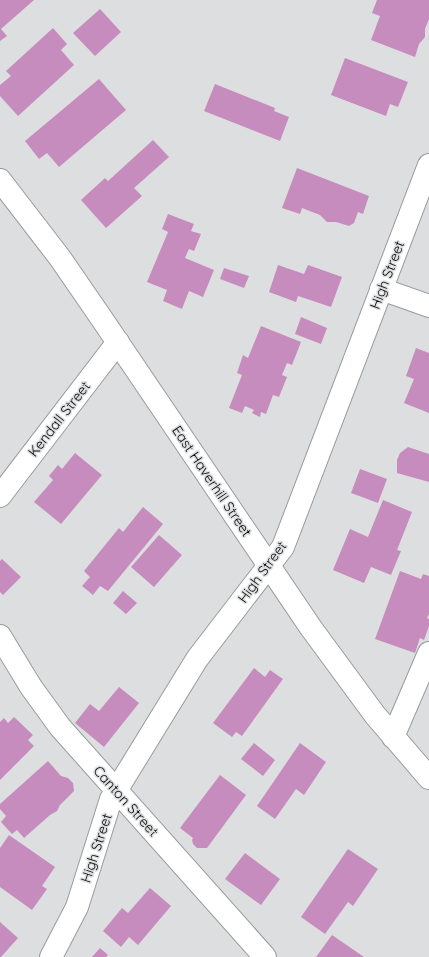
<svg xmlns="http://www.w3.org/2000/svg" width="429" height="957" font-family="Quicksand,sans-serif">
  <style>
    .building { fill: #c78cbe }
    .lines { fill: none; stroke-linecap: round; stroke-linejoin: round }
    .street-casing { stroke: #999a9b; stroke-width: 24 }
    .secondary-casing { stroke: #999a9b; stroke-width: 24 }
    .street { stroke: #fff; stroke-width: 22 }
    .secondary { stroke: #fff; stroke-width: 22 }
    .labels { text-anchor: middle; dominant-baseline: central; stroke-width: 3; stroke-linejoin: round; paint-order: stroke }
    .street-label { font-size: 14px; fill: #0d0d0e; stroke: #dddee0 }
  </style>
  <rect width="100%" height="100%" fill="#dddee0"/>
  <path class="building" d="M 0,0 L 34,0 L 1,29 L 7,36 L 0,41 Z
    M 377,0 L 429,0 L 429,19 L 425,29 L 425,37 L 419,44 L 415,57 L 371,40 L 380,16 L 372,13 Z
    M 100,9 L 121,32 L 95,56 L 73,33 Z
    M 53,28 L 67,44 L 61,50 L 74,65 L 18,116 L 0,96 L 0,85 L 11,76 L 6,71 Z
    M 345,58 L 408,82 L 398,107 L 390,104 L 386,116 L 331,95 Z
    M 99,79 L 126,110 L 59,167 L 47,153 L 39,159 L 25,141 Z
    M 215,84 L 275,108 L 274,111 L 289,117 L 280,141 L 204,111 Z
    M 153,140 L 169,157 L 134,188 L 142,196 L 106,228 L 81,200 L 105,178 L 108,181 Z
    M 297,168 L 369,196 L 363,214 L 358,212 L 354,223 L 349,226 L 336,222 L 327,222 L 320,215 L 302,208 L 300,214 L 282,208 Z
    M 168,214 L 194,224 L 191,231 L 201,234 L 194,251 L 189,249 L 185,258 L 214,270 L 203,297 L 189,291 L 182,309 L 163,301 L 167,290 L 147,282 L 168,232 L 162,229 Z
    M 278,265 L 304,274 L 308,265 L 342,277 L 331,307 L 298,296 L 296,302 L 269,292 Z
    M 224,268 L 249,276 L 244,288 L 220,279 Z
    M 301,317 L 327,328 L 321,344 L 295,334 Z
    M 261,326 L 301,342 L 292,365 L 287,363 L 282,375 L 287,377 L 279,397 L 273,395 L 266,414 L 261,412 L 260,417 L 252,413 L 254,410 L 245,406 L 242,413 L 229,408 L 242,375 L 237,373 L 243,355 L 248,358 Z
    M 416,348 L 429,353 L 429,413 L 404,403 L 414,379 L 406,376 Z
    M 408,447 L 429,454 L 429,482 L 397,473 L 397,460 L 400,453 Z
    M 75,453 L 102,475 L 61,524 L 34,502 L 53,480 L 49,476 L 58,465 L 62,469 Z
    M 360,469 L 387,479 L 378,503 L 351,493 Z
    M 383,500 L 412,512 L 397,550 L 401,551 L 391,575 L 371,567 L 364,583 L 333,570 L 350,529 L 368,537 Z
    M 143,507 L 163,524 L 108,591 L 100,586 L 93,595 L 82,586 L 90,577 L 84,571 L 119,528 L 123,532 Z
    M 159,535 L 182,555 L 154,587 L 131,567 Z
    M 2,559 L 21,577 L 3,595 L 0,592 L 0,561 Z
    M 400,571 L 421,579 L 423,574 L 429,576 L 429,614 L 427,618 L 429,619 L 429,626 L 424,640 L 420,638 L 415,653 L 375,639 Z
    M 123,591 L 137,603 L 126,614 L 113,603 Z
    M 254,668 L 265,677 L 270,670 L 283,679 L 242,736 L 236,732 L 232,737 L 213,723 Z
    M 119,687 L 139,703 L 104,747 L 75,723 L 90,704 L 99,711 Z
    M 14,717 L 33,735 L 28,740 L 34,746 L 0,780 L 0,722 L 4,718 L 8,723 Z
    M 254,743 L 275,760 L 263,776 L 241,759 Z
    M 300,743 L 326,762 L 304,795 L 296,789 L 275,819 L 257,806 Z
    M 48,761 L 61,776 L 68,778 L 73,783 L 74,791 L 60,805 L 57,811 L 50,815 L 24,838 L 17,830 L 12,834 L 1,822 L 6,816 L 0,809 L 0,804 Z
    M 220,775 L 246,795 L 207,848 L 197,848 L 193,844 L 192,840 L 193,838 L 180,828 Z
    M 9,835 L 55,867 L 42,886 L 47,889 L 32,910 L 0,887 L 0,848 Z
    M 348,849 L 378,869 L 353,906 L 348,902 L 325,934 L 301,917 Z
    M 245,853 L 280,879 L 261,905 L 225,879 Z
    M 150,888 L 171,906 L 138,945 L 129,937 L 121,947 L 103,931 L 122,908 L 128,913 Z
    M 0,922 L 18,938 L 1,957 L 0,957 Z
    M 332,935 L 364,957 L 316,957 Z
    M 100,948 L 108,955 L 106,957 L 92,957 Z"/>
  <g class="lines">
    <g class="street-casing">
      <path id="street" d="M 381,289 L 429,306
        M 0,496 L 118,342
        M 0,636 L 31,687 L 60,727 L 265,957
        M 393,737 L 429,653
        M 51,957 L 77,907 L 111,799 L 197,659 L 283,547 L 429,165"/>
    </g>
    <g class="secondary-casing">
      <path id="secondary" d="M 0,180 L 60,258 L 104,322 L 311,628 L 375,715 L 429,778"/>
    </g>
    <use href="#street" class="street"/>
    <use href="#secondary" class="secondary"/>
  </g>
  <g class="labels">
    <g class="street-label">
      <text transform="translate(387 275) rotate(-69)">High Street</text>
      <text transform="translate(59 419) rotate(-52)">Kendall Street</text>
      <text transform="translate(212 481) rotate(56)">East Haverhill Street</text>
      <text transform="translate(262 572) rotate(-54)">High Street</text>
      <text transform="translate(126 801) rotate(48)">Canton Street</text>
      <text transform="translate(96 848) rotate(-72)">High Street</text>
    </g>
  </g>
</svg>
